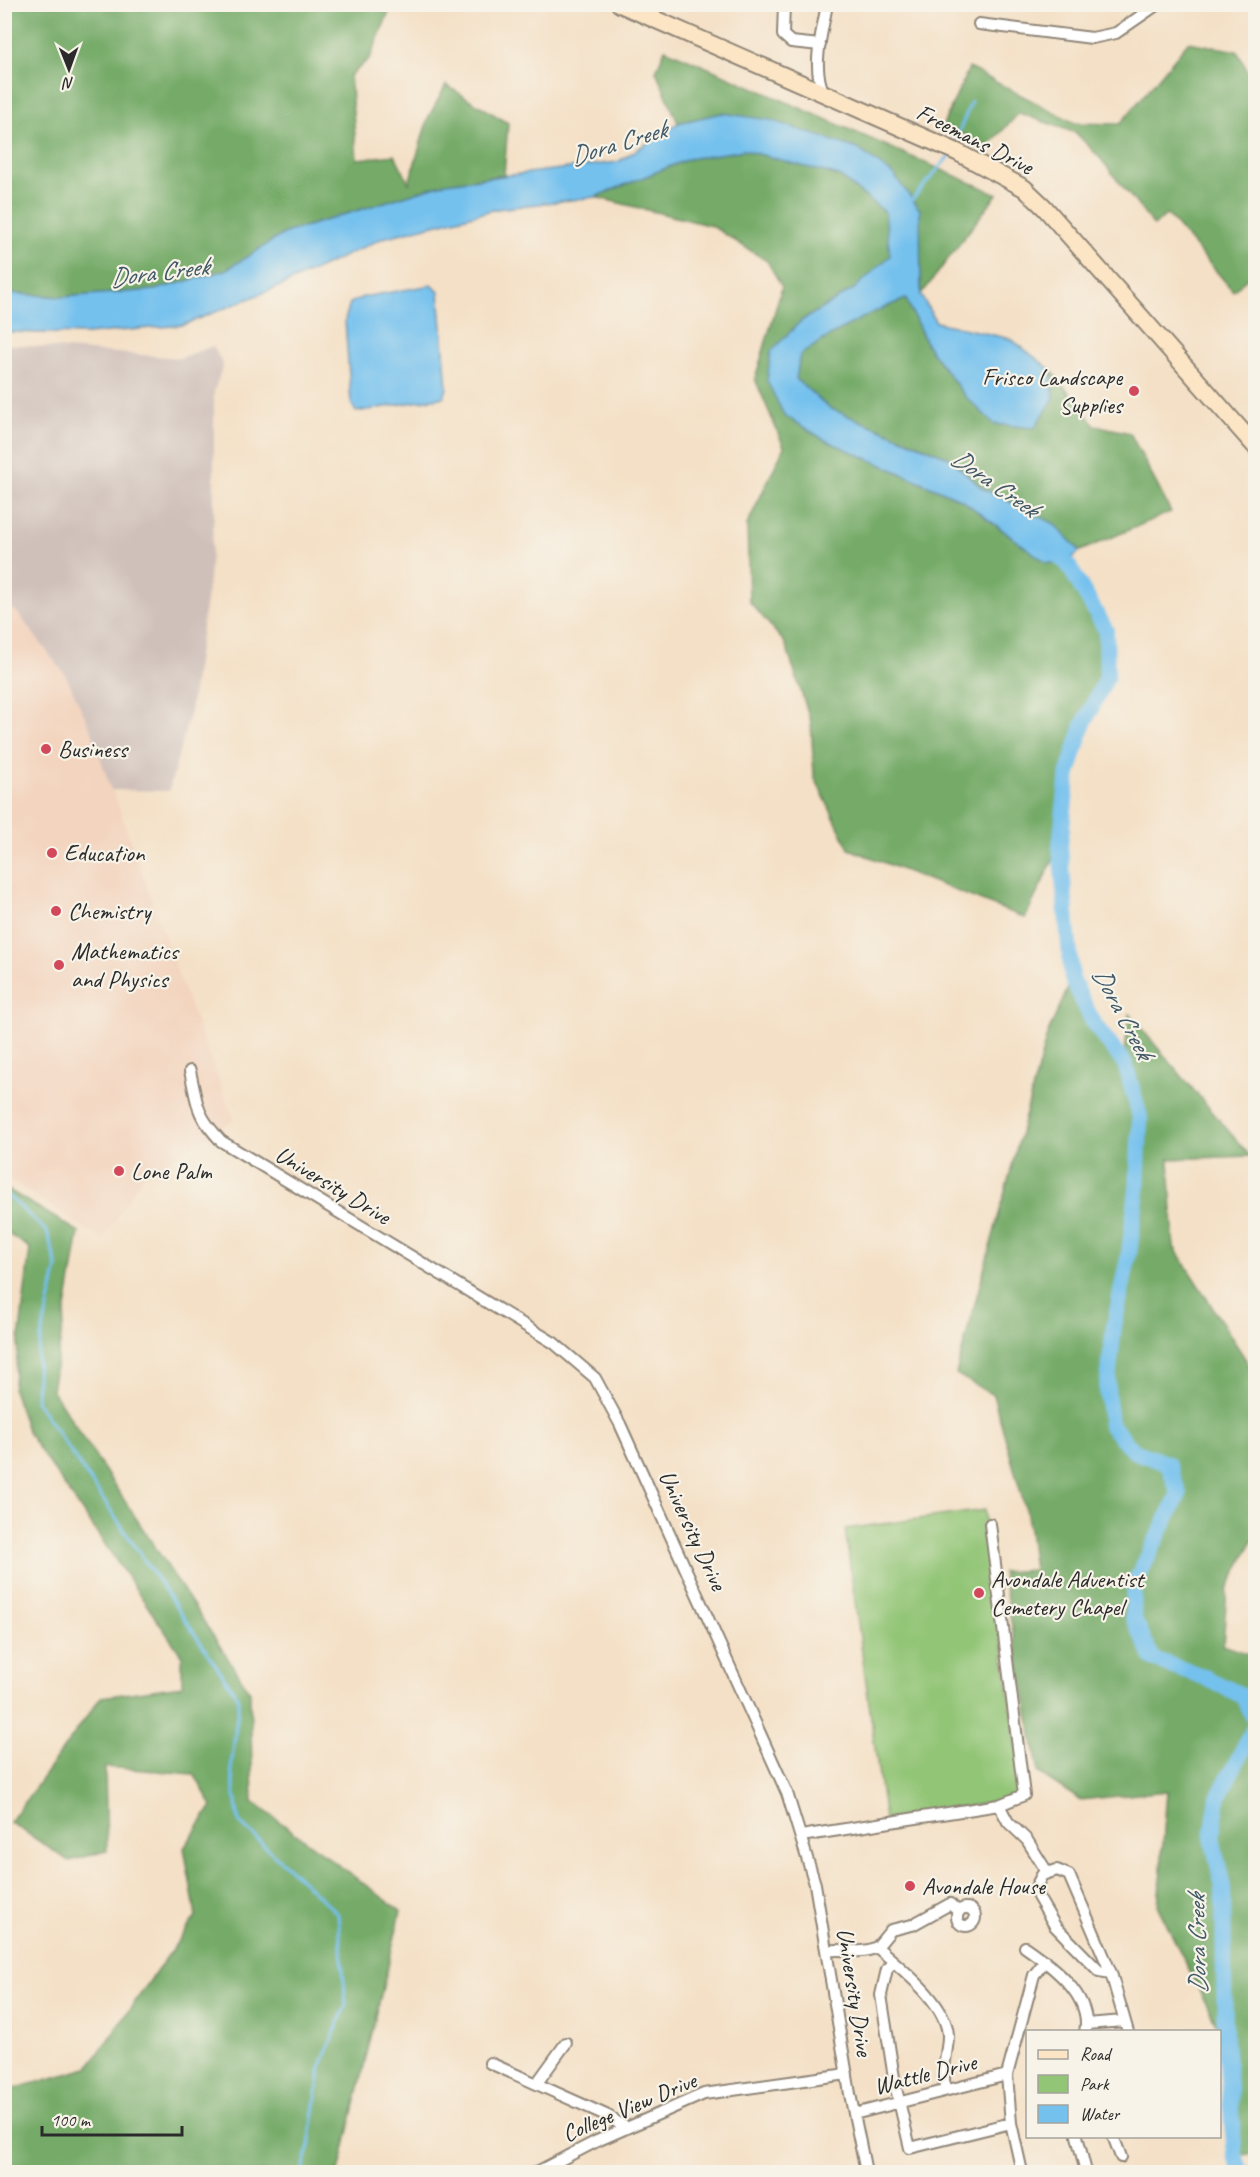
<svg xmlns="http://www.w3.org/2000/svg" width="1260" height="2177" font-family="Caveat,sans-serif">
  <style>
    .built { fill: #f3d4be }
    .industrial { fill: #cfc0ba }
    .green { fill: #92c576; stroke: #5e7850; stroke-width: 1.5 }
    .forest { fill: #75aa67; stroke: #506a49; stroke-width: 1.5 }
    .water { fill: #74c1ee; stroke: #50768c; stroke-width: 1.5 }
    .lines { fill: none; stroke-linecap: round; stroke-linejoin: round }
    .stream { stroke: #74c1ee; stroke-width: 3 }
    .river { stroke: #74c1ee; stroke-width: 16 }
    .street-casing { stroke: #908678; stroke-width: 14 }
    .secondary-casing { stroke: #908678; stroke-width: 20 }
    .street { stroke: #fff; stroke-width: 10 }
    .secondary { stroke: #fce5c4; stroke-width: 16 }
    .poi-dot { fill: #d1495b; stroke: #f7f3e8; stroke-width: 2 }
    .labels { text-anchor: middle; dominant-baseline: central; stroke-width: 4.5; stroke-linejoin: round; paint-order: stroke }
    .street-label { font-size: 24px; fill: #2b2b2b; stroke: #f7f3e8 }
    .poi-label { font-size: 24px; fill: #2b2b2b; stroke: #f7f3e8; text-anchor: start }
    .water-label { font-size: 26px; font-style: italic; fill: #415866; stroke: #f7f3e8 }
  </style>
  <rect width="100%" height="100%" fill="#f7f3e8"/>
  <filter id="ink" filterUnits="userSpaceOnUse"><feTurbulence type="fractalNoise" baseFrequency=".0167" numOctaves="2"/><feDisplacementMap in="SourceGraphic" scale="12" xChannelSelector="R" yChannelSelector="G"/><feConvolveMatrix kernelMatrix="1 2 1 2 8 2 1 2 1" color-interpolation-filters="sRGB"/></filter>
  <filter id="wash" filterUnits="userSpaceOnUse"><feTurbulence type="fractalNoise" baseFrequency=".008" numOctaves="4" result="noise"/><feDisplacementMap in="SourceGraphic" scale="24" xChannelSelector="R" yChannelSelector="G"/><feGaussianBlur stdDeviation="1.35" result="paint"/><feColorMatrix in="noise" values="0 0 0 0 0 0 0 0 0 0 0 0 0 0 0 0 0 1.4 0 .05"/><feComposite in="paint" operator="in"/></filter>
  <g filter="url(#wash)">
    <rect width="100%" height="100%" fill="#f4e0c6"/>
    <path class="built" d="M 5,605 L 16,611 L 66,676 L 92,732 L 180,980 L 234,1120 L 143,1176 L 103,1240 L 5,1177 Z"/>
    <path class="industrial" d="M 4,344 L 180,358 L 213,346 L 223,365 L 214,391 L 214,516 L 209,579 L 190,711 L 169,791 L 111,790 L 92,732 L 66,676 L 16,611 L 5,605 Z"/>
    <path class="green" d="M 984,1510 L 1022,1787 L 1019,1792 L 1002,1801 L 885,1820 L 845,1529 Z"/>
    <path class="forest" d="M 4,5 L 392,5 L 370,58 L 350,76 L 357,159 L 395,155 L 409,183 L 428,118 L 446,85 L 508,123 L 504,175 L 446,183 L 285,233 L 226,270 L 155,290 L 61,297 L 5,293 Z
      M 1188,42 L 1237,51 L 1255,85 L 1255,272 L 1233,291 L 1167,214 L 1154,226 L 1100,158 L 1076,133 L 1019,113 L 988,146 L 943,125 L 969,68 L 1075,123 L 1120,124 Z
      M 665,49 L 997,194 L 921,295 L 920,210 L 722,113 L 678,123 L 656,71 Z
      M 744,150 L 839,176 L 885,212 L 891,256 L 854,289 L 801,321 L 784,415 L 823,439 L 962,500 L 1047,563 L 1067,563 L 1106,630 L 1107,677 L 1083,725 L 1068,773 L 1060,846 L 1025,918 L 849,849 L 814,776 L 811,722 L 785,643 L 749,601 L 747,525 L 784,447 L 755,379 L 782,287 L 767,261 L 712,226 L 595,197 L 688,159 Z
      M 906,299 L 927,345 L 964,395 L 1054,399 L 1051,370 L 1095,425 L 1130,433 L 1171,512 L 1080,551 L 1053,523 L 982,488 L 948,457 L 829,408 L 796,379 L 800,355 C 834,332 867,313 906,299 Z
      M 1072,979 L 1094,1024 L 1124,1063 L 1129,1014 L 1250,1156 L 1169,1159 L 1174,1247 L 1255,1374 L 1255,1536 L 1227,1590 L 1223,1645 L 1255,1656 L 1255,2154 L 1235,2155 L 1225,2042 L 1158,1907 L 1167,1791 L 1080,1800 L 1039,1773 L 1002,1572 L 1034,1570 L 1027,1514 L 993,1395 L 956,1374 L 1047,1035 Z
      M 5,1188 L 79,1232 L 52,1390 L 250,1692 L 253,1802 L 401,1911 L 339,2172 L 5,2172 L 5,2091 L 88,2068 L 196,1916 L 184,1848 L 212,1806 L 194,1774 L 105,1767 L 107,1851 L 69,1861 L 10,1822 L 101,1697 L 182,1686 L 182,1656 L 28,1433 L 13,1390 L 30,1248 L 5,1232 Z"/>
    <path class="water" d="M 722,113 L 770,120 L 858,149 L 894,175 L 920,210 L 921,295 L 936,322 L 1011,339 L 1051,370 L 1054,399 L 1034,428 L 994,424 L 964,395 L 927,345 L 906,299 C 867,313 834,332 800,355 L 796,379 L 829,408 L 948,457 L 982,488 L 1053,523 L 1080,551 L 1067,563 L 1047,563 L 962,500 L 823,439 L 784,415 L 767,381 L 771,351 L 801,321 L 854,289 L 890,256 L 885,212 L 839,176 L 744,150 L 688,159 L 595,197 L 497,209 L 383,238 L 283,285 L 183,325 L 87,334 L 5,332 L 5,293 L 61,297 L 155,290 L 226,270 L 285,233 L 446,183 L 618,162 L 678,123 Z
      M 432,285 L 439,292 L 447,388 L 444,397 L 356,412 L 351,403 L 345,320 L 350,303 L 363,297 Z"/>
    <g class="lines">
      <path class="stream" d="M 955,142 L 971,102
        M 911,201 L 949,156
        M 4,1192 L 47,1232 L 57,1267 L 38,1351 L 36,1401 L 239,1699 L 231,1769 L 239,1822 L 338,1914 L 346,2005 L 321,2065 L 308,2152 L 302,2172"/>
      <path class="river" d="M 1050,551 L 1067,563 L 1106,630 L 1107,677 L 1083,725 L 1068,773 L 1060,846 L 1072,979 L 1094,1024 L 1125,1064 L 1140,1117 L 1137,1191 L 1129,1253 L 1114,1326 L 1107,1390 L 1111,1426 L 1134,1451 L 1168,1464 L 1179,1494 L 1134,1584 L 1133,1617 L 1153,1659 L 1204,1677 L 1243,1696 L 1256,1723
        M 1241,2172 L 1235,2155 L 1225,2042 L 1223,1888 L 1212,1837 L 1218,1798 L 1256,1724"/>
    </g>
  </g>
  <g filter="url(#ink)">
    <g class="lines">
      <g class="street-casing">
        <path id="street" d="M 784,4 L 783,35 L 791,42 L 820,45
          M 979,24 L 1092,38 L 1116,33 L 1158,4
          M 824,94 C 811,66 822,34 827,4
          M 190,1071 C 198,1106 195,1113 221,1141 L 554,1343 L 595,1378 L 620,1424 L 787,1793 L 815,1884 L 850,2094 L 866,2172
          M 999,1805 L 1008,1822 L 1027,1840 L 1047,1872
          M 801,1836 L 999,1805 L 1024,1795 L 990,1524
          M957 1917a9 9 0 1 1 18 0a9 9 0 1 1-18 0Z
          M 877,1947 C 900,1968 946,2002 948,2035 C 948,2054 940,2071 946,2090
          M 877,1947 L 891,1930 L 912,1925 L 950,1904 L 959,1912
          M 1025,1947 C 1051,1965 1093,1996 1085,2032
          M 828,1951 C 845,1947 859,1956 877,1947
          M 893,1962 L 887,1969 L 881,1995 L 895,2084 L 910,2148 L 1011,2123
          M 1111,1973 L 1099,1971 L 1055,1926 L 1038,1897 L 1036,1887 L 1042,1875 L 1057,1870 L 1069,1875 L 1111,1973 L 1128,2032
          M 1086,2024 L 1124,2021
          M 490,2063 L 608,2116 L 626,2128
          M 537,2083 L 566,2043
          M 854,2114 L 1007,2075
          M 1077,2136 L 1086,2172
          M 1113,2136 L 1121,2157
          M 537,2172 L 597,2141 L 704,2094 L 847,2074
          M 1022,2172 L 1011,2123 L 1007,2075 L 1034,1975 L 1045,1961"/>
      </g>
      <g class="secondary-casing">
        <path id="secondary" d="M 620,4 L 957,152 L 1024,188 L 1044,207 L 1256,447
          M 1255,2172 L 1256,2172"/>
      </g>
      <use href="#street" class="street"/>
      <use href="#secondary" class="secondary"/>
    </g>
  </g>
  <g class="poi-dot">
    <circle cx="1134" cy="391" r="6"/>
    <circle cx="46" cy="749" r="6"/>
    <circle cx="52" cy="853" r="6"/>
    <circle cx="56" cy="911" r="6"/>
    <circle cx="59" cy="965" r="6"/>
    <circle cx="119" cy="1171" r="6"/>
    <circle cx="979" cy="1593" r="6"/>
    <circle cx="910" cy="1886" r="6"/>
  </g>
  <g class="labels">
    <g class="street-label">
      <text transform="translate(975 139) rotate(27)">Freemans Drive</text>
      <text transform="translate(333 1185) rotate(31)">University Drive</text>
      <text transform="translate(693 1530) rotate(65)">University Drive</text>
      <text transform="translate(855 1992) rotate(81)">University Drive</text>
      <text transform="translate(925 2074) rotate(-14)">Wattle Drive</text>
      <text transform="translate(629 2107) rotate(-23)">College View Drive</text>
    </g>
    <g class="poi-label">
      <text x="1122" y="377" text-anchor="end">Frisco Landscape<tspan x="1122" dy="28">Supplies</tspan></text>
      <text x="58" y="749">Business</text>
      <text x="64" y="853">Education</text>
      <text x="68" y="911">Chemistry</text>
      <text x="71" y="951">Mathematics<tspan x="71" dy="28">and Physics</tspan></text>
      <text x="131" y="1171">Lone Palm</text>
      <text x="991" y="1579">Avondale Adventist<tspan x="991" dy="28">Cemetery Chapel</tspan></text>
      <text x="922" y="1886">Avondale House</text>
    </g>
    <g class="water-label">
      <text transform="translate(618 143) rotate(-17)">Dora Creek</text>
      <text transform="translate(159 272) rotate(-7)">Dora Creek</text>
      <text transform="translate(995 483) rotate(35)">Dora Creek</text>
      <text transform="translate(1123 1013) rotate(62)">Dora Creek</text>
      <text transform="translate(1197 1944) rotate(-91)">Dora Creek</text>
    </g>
  </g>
  <rect width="1260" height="2177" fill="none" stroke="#f7f3e8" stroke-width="24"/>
  <rect x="1026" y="2030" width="195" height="108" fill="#f7f3e8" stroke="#a5a39c" stroke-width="1.5"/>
  <rect x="1038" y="2050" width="30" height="9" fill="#fce5c4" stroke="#a5a39c" stroke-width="1.5"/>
  <text x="1080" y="2060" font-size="18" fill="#2b2b2b">Road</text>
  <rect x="1038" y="2075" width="30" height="18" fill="#92c576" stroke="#a5a39c" stroke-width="1.5"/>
  <text x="1080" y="2090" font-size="18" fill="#2b2b2b">Park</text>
  <rect x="1038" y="2105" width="30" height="18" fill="#74c1ee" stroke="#a5a39c" stroke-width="1.5"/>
  <text x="1080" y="2120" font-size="18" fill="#2b2b2b">Water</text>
  <g transform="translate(69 69) rotate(179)" stroke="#f7f3e8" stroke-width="4.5" paint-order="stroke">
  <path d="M0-4.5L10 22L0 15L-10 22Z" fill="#2b2b2b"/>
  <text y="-9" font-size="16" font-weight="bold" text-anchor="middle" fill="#2b2b2b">N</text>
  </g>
  <path d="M42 2126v9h140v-9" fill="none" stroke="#2b2b2b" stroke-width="3"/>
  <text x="51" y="2126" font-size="18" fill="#2b2b2b" stroke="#f7f3e8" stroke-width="4.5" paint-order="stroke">100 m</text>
</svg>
